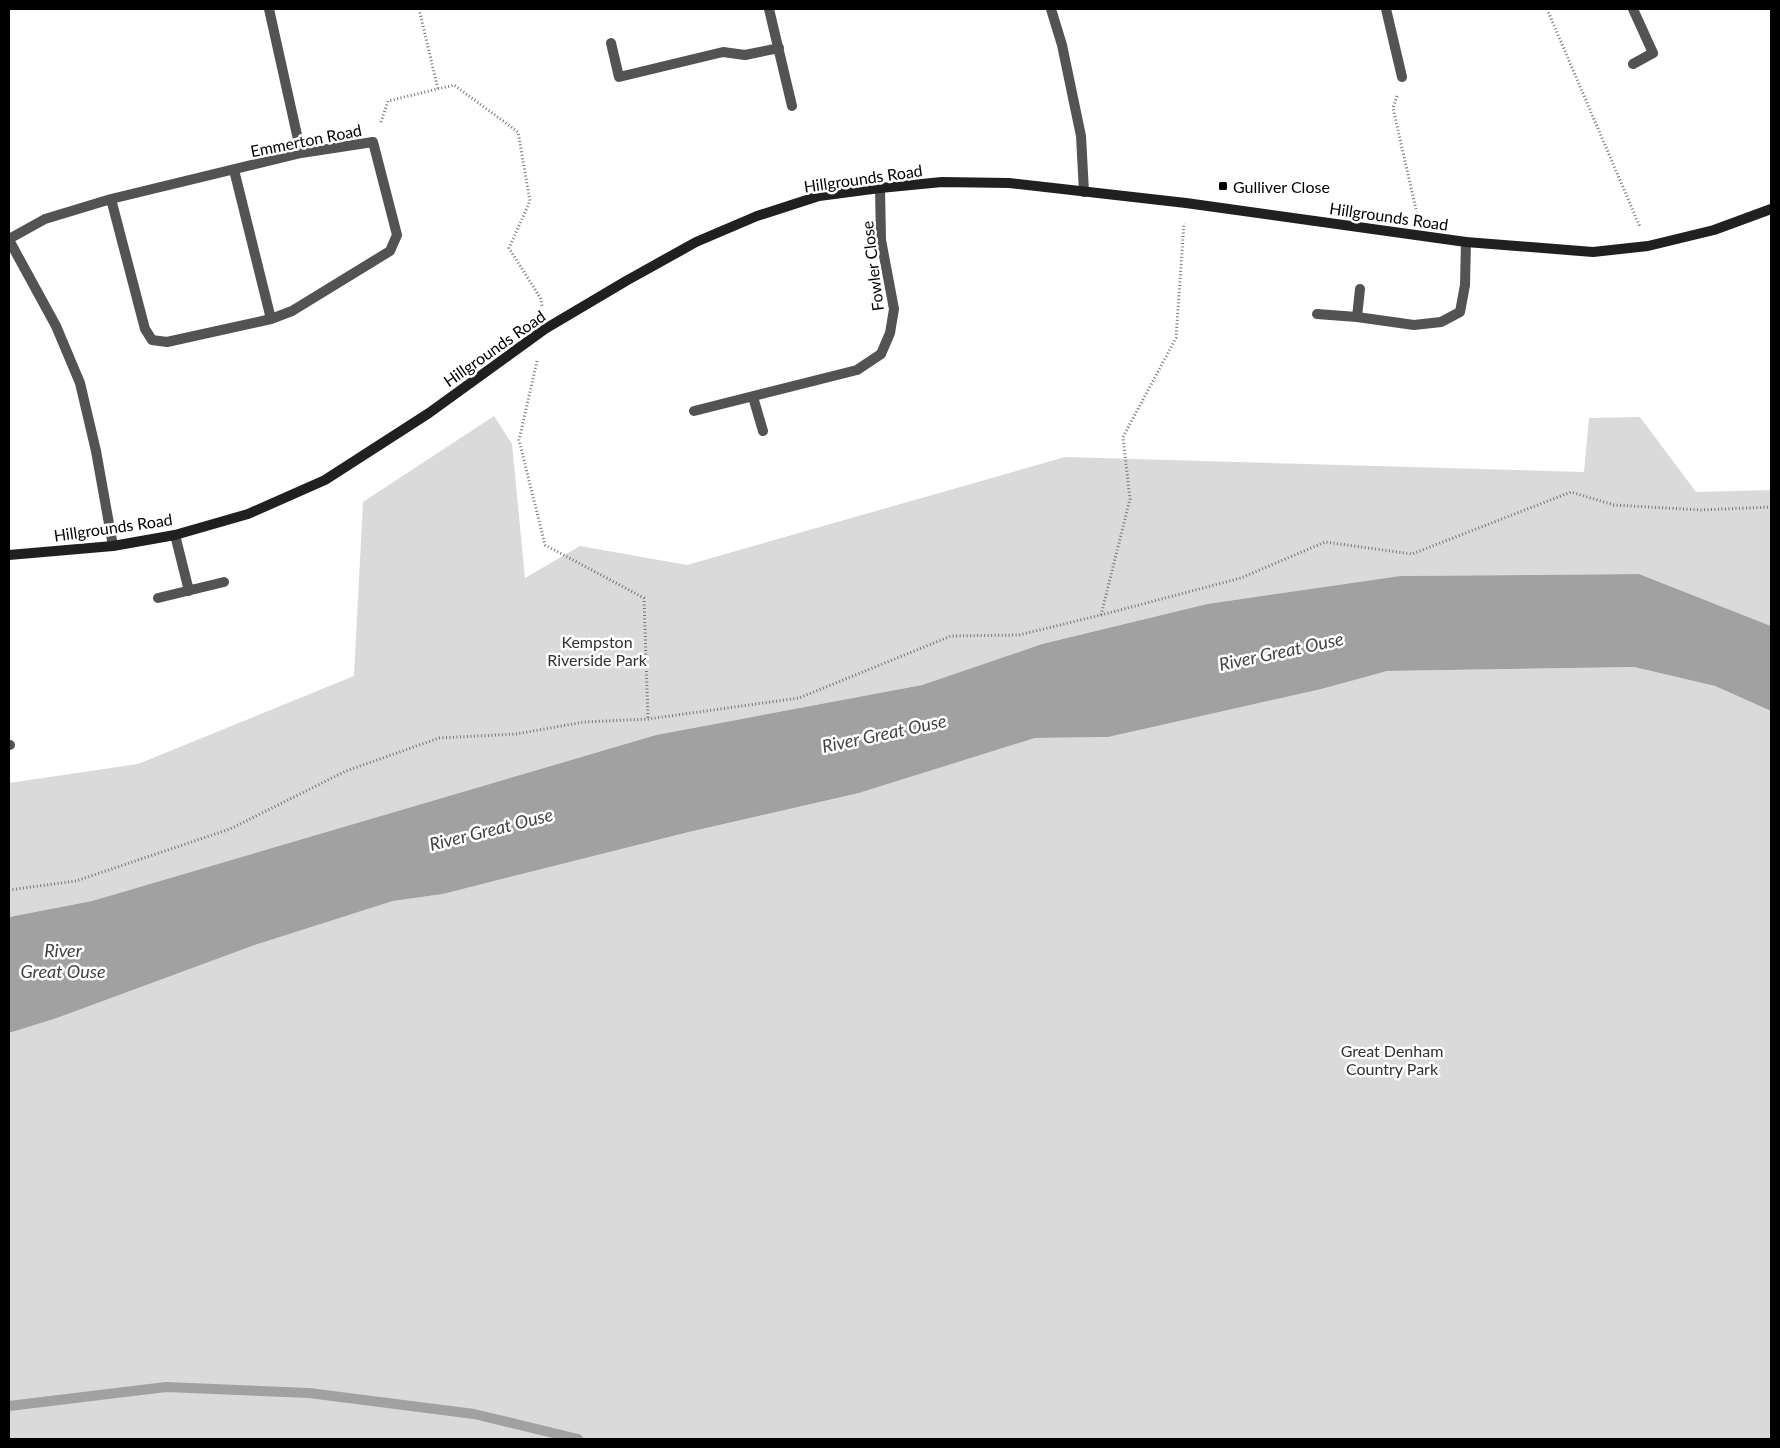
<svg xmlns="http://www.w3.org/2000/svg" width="1780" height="1448" font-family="Lato,sans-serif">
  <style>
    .green { fill: #dadada }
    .water { fill: #a1a1a1 }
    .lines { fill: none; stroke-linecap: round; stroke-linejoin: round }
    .stream { stroke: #a1a1a1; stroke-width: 10 }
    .path { stroke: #757575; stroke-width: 3; stroke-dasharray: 1 2.5; stroke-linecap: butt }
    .lane { stroke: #535353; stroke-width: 10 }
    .street { stroke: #535353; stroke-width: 10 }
    .secondary { stroke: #202020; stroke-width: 10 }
    .poi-dot { fill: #000; stroke: #fff; stroke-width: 2 }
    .labels { text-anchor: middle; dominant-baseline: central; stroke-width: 5; stroke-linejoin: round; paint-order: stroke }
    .street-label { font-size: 16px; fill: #000; stroke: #fff }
    .poi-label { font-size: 16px; fill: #000; stroke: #fff; text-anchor: start }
    .park-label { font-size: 16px; fill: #313131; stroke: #fff }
    .water-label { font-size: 18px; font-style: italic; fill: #424242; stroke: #fff }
  </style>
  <rect width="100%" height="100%" fill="#fff"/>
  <path class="green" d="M 494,416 L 512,444 L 525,578 L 580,546 L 687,565 L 1065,457 L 1584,472 L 1589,418 L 1640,417 L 1696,492 L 1771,490 L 1771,626 L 1639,574 L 1400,576 L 1207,604 L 1042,644 L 922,685 L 656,735 L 92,901 L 9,917 L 9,783 L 138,764 L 354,676 L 363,502 Z
    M 1634,667 L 1715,686 L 1771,711 L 1771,1439 L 9,1439 L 9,1033 L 57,1018 L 252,946 L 393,901 L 443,894 L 689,832 L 859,793 L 1035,738 L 1108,737 L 1387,671 Z"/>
  <path class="water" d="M 1639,574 L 1771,626 L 1771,711 L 1715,686 L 1634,667 L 1387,671 L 1321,689 L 1108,737 L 1035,738 L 859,793 L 689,832 L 443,894 L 393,901 L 252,946 L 57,1018 L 9,1033 L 9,917 L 92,901 L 656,735 L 922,685 L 1042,644 L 1207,604 L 1400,576 Z"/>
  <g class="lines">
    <path class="stream" d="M 9,1406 L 166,1387 L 309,1393 L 474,1414 L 578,1439"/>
    <path class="path" d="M 419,9 L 438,89
      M 1547,9 L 1640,227
      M 1397,96 L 1393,108 L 1417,214
      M 381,122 L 388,101 L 454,85 L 518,132 L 530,201 L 509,248 L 541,299 L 542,306
      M 537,361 L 519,440 L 545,545 L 644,598 L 648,719
      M 1101,615 L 1130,499 L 1123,437 L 1176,338 L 1184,223
      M 9,890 L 76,881 L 230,829 L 346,771 L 439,738 L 516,734 L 584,722 L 648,719 L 799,698 L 951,636 L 1019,635 L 1101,615 L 1241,578 L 1325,542 L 1412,554 L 1571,492 L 1614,505 L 1701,510 L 1771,507"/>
    <path class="lane" d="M 1633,9 L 1653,53 L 1633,64
      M 611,43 L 619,77 L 723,52 L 745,55
      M 9,745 L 10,745"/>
    <path class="street" d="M 269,9 L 301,153
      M 769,9 L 792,106
      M 1051,9 L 1062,45 L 1081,136 L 1084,192
      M 1386,9 L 1402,77
      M 745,55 L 779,48
      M 234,170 L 271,319
      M 9,239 L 45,219 L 111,199 L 301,153 L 373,142 L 397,235 L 390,251 L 292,311 L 271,319 L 167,342 L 152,340 L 145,329 L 111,199
      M 9,240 L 56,326 L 80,383 L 96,451 L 113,546
      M 1317,314 L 1357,317 L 1414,325 L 1441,322 L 1460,312 L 1465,285 L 1466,242
      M 1357,317 L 1360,289
      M 753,397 L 763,431
      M 694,411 L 857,370 L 881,354 L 890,333 L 894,309 L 881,240 L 880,188
      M 175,535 L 189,591
      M 158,598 L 224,582"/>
    <path class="secondary" d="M 9,555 L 113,546 L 175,535 L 248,514 L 325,480 L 429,413 L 545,329 L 626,281 L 696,242 L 757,216 L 819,196 L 880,188 L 942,182 L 1009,183 L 1186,203 L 1466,242 L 1593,252 L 1648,246 L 1714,230 L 1771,209"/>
  </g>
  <rect class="poi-dot" x="1218" y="181" width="10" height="10" rx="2.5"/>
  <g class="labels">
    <g class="street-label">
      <text transform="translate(306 140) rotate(-11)">Emmerton Road</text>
      <text transform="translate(863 178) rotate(-8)">Hillgrounds Road</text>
      <text transform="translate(1389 216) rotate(8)">Hillgrounds Road</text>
      <text transform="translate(872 266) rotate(-97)">Fowler Close</text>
      <text transform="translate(494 348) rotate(-35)">Hillgrounds Road</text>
      <text transform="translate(113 527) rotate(-8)">Hillgrounds Road</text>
    </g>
    <g class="poi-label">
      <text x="1233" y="186">Gulliver Close</text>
    </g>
    <g class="park-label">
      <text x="597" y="641">Kempston<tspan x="597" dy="18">Riverside Park</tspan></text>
      <text x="1392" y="1050">Great Denham<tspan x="1392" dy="18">Country Park</tspan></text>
    </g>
    <g class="water-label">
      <text transform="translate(1281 651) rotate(-12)">River Great Ouse</text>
      <text transform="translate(884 733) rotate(-12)">River Great Ouse</text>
      <text transform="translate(491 829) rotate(-14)">River Great Ouse</text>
      <text x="63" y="950">River<tspan x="63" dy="21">Great Ouse</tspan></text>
    </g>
  </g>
  <rect width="1780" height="1448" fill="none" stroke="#000000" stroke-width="20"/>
</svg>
